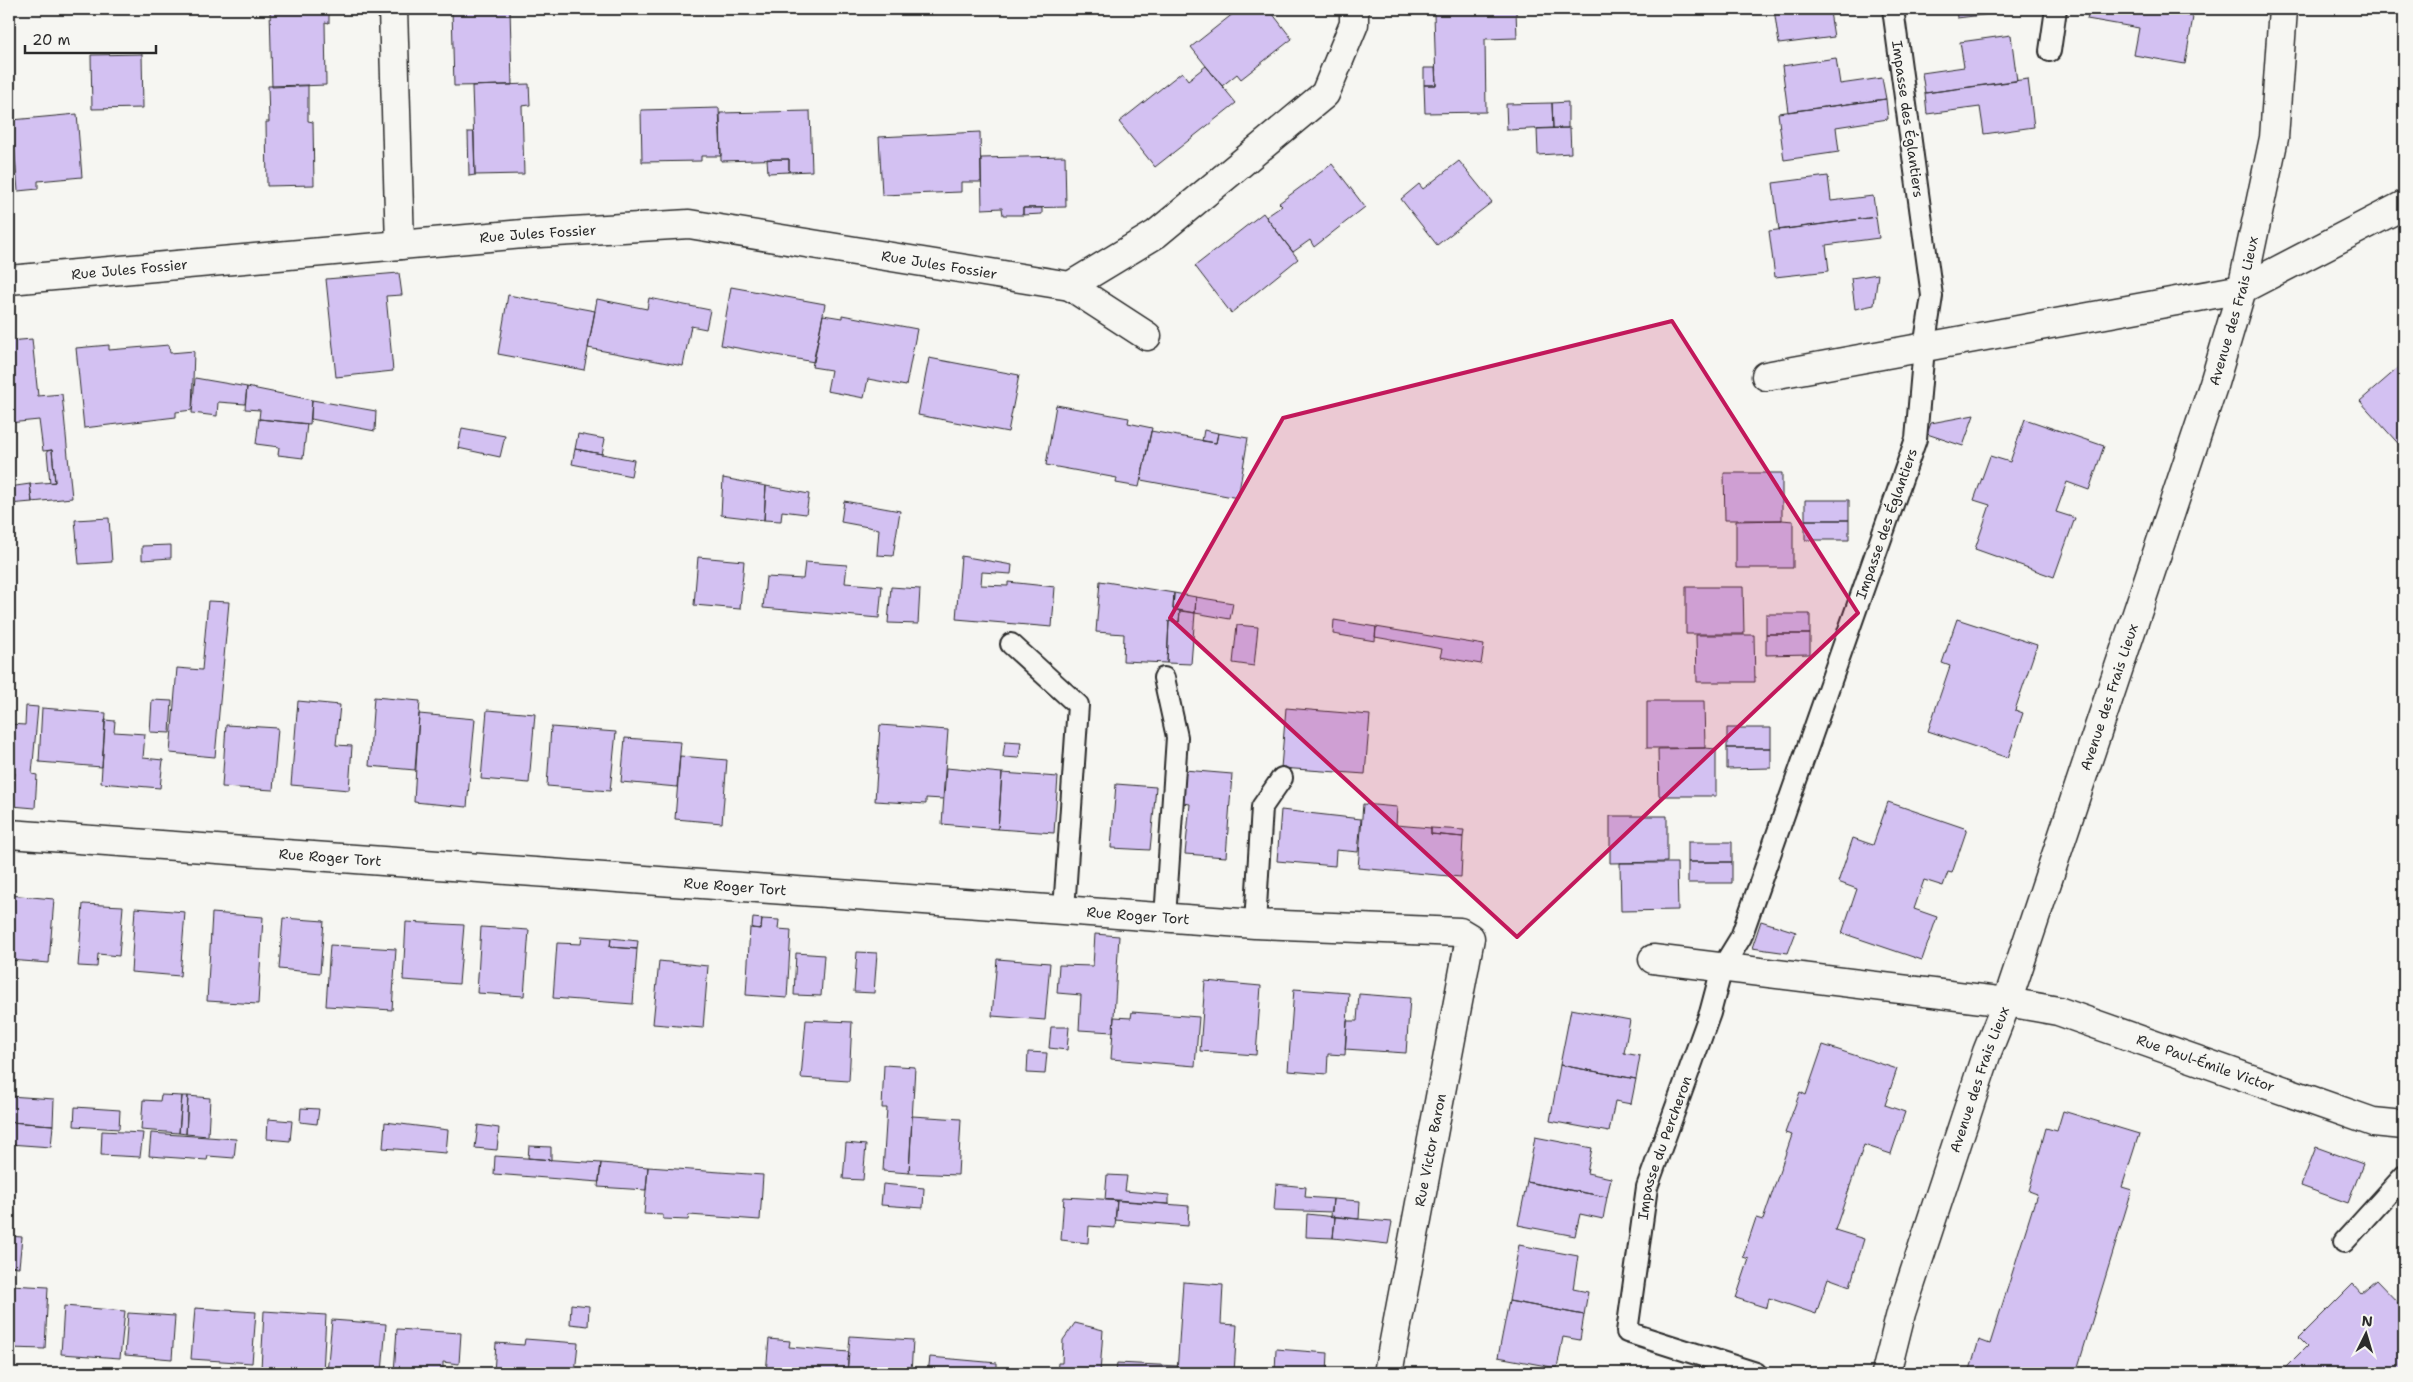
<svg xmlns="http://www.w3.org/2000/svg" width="2413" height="1382" font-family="'Shantell Sans',sans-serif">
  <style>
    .building { fill: #d3c1f2; stroke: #2b2b2b }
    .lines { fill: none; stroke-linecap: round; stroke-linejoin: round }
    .service-casing { stroke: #2b2b2b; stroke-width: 24 }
    .minor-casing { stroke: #2b2b2b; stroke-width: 31 }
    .service { stroke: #f6f6f2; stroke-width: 20 }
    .minor { stroke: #f6f6f2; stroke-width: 28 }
    .marked { fill: #c2185b; fill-opacity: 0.2; stroke: #c2185b; stroke-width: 4; stroke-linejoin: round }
    .labels { text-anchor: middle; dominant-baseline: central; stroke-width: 4; stroke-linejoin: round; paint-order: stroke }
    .street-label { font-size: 14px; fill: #2b2b2b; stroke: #f6f6f2 }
  </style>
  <rect width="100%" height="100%" fill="#f6f6f2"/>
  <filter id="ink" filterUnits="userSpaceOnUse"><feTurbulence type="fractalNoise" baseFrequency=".02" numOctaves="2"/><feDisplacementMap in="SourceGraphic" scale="10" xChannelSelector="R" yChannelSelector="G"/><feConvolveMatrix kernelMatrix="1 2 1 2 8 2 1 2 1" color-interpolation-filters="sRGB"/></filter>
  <g filter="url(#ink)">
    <path class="building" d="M 270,9 L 329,9 L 329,23 L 325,22 L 326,85 L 272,87 Z
      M 452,9 L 510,9 L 512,85 L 454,86 Z
      M 1239,9 L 1269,9 L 1292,39 L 1241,79 L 1237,74 L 1222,86 L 1191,47 Z
      M 1774,9 L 1850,9 L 1830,12 L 1834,37 L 1779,44 Z
      M 1956,9 L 2008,9 L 2008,12 L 1957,18 Z
      M 2089,9 L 2150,9 L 2193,17 L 2185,64 L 2134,55 L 2139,28 L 2087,19 Z
      M 2150,9 L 2184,9 L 2183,14 Z
      M 1516,11 L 1517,38 L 1485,39 L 1486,112 L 1425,113 L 1424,85 L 1436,85 L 1434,13 Z
      M 2011,35 L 2017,81 L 1925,93 L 1922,73 L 1964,67 L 1960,42 Z
      M 142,54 L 143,108 L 92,109 L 91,55 Z
      M 1836,58 L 1840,84 L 1882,78 L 1886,99 L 1788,112 L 1782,66 Z
      M 1206,66 L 1236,103 L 1155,167 L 1119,122 L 1182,72 L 1188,80 Z
      M 1424,68 L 1435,68 L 1436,85 L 1424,85 Z
      M 2028,79 L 2034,127 L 1984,134 L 1980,107 L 1927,114 L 1925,93 Z
      M 529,84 L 530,105 L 522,106 L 524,174 L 475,175 L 472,86 Z
      M 308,85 L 308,121 L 313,122 L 314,185 L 267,186 L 266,122 L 269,122 L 268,86 Z
      M 1886,99 L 1888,119 L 1836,127 L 1839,152 L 1784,160 L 1778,113 Z
      M 1568,102 L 1568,128 L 1553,128 L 1552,103 Z
      M 1552,103 L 1553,128 L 1507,130 L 1506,104 Z
      M 719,108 L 721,156 L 701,156 L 701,161 L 642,162 L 641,110 Z
      M 810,111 L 812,171 L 789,172 L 789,159 L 721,161 L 720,113 Z
      M 77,114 L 82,177 L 38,181 L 38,189 L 18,191 L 12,120 Z
      M 1570,128 L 1571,153 L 1538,155 L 1537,129 Z
      M 468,132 L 474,132 L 475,175 L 469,176 Z
      M 980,132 L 981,182 L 961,182 L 961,192 L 882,195 L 879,137 Z
      M 1065,156 L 1066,207 L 1023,208 L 1023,215 L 1003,215 L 1002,208 L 982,209 L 981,158 Z
      M 767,159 L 789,159 L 789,172 L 768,173 Z
      M 1459,161 L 1492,202 L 1437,245 L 1401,199 L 1419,184 L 1423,189 Z
      M 1332,164 L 1365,207 L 1314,247 L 1310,240 L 1293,252 L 1266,217 L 1282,206 L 1279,203 Z
      M 1828,176 L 1831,201 L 1873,196 L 1876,217 L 1779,230 L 1773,183 Z
      M 1023,208 L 1042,208 L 1042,214 L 1023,215 Z
      M 1263,213 L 1298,259 L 1231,313 L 1195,266 Z
      M 1876,217 L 1879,238 L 1826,245 L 1829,271 L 1775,277 L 1769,231 Z
      M 399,273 L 402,295 L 386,296 L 393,371 L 336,377 L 326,279 Z
      M 1878,274 L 1874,305 L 1855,309 L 1851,278 Z
      M 731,287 L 825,304 L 814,362 L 721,345 Z
      M 508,295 L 595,311 L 584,370 L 498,354 Z
      M 649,298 L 710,310 L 706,329 L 691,326 L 683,366 L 588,348 L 597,299 L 647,309 Z
      M 823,315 L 842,318 L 842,315 L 917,329 L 906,386 L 868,379 L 864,398 L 827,391 L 831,370 L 812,367 Z
      M 32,339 L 38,396 L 62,394 L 72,498 L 32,502 L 30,484 L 55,482 L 52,450 L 43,451 L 39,420 L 9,423 L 9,341 Z
      M 109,345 L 109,350 L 169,345 L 170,353 L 194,351 L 192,410 L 176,412 L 176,417 L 84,428 L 76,348 Z
      M 929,358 L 1019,375 L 1008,432 L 918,415 Z
      M 2404,363 L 2404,450 L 2360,401 Z
      M 195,378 L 247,387 L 245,404 L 218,402 L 217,416 L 192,413 Z
      M 247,387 L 312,400 L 310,424 L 259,419 L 260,410 L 245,409 Z
      M 312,400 L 376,411 L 375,431 L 311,419 Z
      M 1056,405 L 1129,418 L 1128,423 L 1152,428 L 1139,487 L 1116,483 L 1117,478 L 1046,465 Z
      M 1974,415 L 1963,446 L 1927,434 L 1931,423 Z
      M 259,419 L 307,424 L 303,458 L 278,455 L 279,447 L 256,444 Z
      M 2025,419 L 2104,446 L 2089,490 L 2067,482 L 2056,512 L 2075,518 L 2054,577 L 1975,549 L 1990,505 L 1974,500 L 1990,456 L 2010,462 Z
      M 462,428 L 505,436 L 500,457 L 458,448 Z
      M 1204,430 L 1218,433 L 1216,443 L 1202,441 Z
      M 1151,431 L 1216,443 L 1218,433 L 1248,438 L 1238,498 L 1141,480 Z
      M 578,434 L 605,439 L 602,454 L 575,449 Z
      M 575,449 L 634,460 L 631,476 L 572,464 Z
      M 52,450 L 55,482 L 50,483 L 47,451 Z
      M 1724,473 L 1782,473 L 1782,520 L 1725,520 Z
      M 723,478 L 766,486 L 764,520 L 721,515 Z
      M 30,484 L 32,502 L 9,504 L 9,487 Z
      M 766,486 L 809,494 L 806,514 L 782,511 L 781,521 L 764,520 Z
      M 1805,500 L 1849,500 L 1849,520 L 1805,520 Z
      M 844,501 L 900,511 L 893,556 L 877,555 L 879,529 L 841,522 Z
      M 109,518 L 112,562 L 79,564 L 75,520 Z
      M 1782,520 L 1793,521 L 1793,568 L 1736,568 L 1736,521 Z
      M 1805,520 L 1849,520 L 1849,540 L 1805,540 Z
      M 171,545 L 171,558 L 142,560 L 142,546 Z
      M 961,556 L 1012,565 L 1011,574 L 982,572 L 981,585 L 1008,586 L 1008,582 L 1055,587 L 1052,627 L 956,619 Z
      M 698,557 L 744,561 L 740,609 L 694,605 Z
      M 805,562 L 847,565 L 845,583 L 882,586 L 879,618 L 763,608 L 766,577 L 803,579 Z
      M 1100,581 L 1174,593 L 1173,609 L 1180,611 L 1179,622 L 1169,621 L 1167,663 L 1123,661 L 1124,634 L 1096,632 Z
      M 891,587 L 920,589 L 918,624 L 888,623 Z
      M 1686,587 L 1743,587 L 1744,634 L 1686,634 Z
      M 1174,593 L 1196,597 L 1195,613 L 1173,609 Z
      M 1196,597 L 1233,603 L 1230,619 L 1195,613 Z
      M 208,601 L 229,602 L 215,757 L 170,753 L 177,668 L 202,670 Z
      M 1180,611 L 1195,613 L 1191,664 L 1167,663 L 1169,621 L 1179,622 Z
      M 1766,614 L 1810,614 L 1810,634 L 1766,634 Z
      M 1957,619 L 2037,645 L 2015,710 L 2023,713 L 2008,758 L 1928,731 L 1950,666 L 1942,663 Z
      M 1334,620 L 1376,627 L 1375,641 L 1333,634 Z
      M 1237,625 L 1258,627 L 1254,666 L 1233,663 Z
      M 1376,627 L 1484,645 L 1481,664 L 1440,657 L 1442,649 L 1375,637 Z
      M 1766,634 L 1810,634 L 1810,654 L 1766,655 Z
      M 1696,635 L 1754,635 L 1755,682 L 1697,682 Z
      M 374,697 L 420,701 L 415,770 L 369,766 Z
      M 152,700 L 172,701 L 170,733 L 150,732 Z
      M 298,701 L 340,705 L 336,745 L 352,746 L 349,790 L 291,785 Z
      M 1647,701 L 1704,701 L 1705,748 L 1647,748 Z
      M 26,706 L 38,707 L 32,774 L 37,775 L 35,808 L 12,806 L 15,773 L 9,772 L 9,724 L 25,725 Z
      M 42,708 L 106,713 L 102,767 L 39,762 Z
      M 1286,708 L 1370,715 L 1365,774 L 1281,768 Z
      M 487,710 L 535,714 L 529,783 L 481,779 Z
      M 419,714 L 475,719 L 467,807 L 414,802 Z
      M 105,720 L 115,721 L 114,732 L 145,734 L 143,758 L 163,760 L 160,788 L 101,783 Z
      M 226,725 L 278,728 L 273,790 L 222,787 Z
      M 880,725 L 948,730 L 943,799 L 926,798 L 926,804 L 875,801 Z
      M 551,727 L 616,732 L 610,791 L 547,786 Z
      M 1727,728 L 1771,728 L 1771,748 L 1727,748 Z
      M 625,738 L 681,742 L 677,787 L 621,782 Z
      M 1005,741 L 1021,742 L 1019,758 L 1003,757 Z
      M 1705,748 L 1716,749 L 1716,796 L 1659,796 L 1658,749 Z
      M 1727,748 L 1771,748 L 1771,768 L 1727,769 Z
      M 680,756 L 727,760 L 722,823 L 675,819 Z
      M 946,768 L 1002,773 L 998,829 L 942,824 Z
      M 1184,770 L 1232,774 L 1226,857 L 1185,854 L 1190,804 L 1182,803 Z
      M 1002,773 L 1058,777 L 1054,833 L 998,829 Z
      M 1116,784 L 1156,787 L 1150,850 L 1111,848 Z
      M 1888,802 L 1967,829 L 1952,873 L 1948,872 L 1943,886 L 1924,880 L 1914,909 L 1937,917 L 1922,960 L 1842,933 L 1857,889 L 1838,882 L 1853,838 L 1873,845 Z
      M 1363,804 L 1397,807 L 1396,825 L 1431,828 L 1431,834 L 1463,837 L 1461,877 L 1358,868 Z
      M 1281,810 L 1361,819 L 1358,852 L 1336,850 L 1335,866 L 1277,861 Z
      M 1610,816 L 1667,816 L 1667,862 L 1610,863 Z
      M 1431,828 L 1464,830 L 1463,837 L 1431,834 Z
      M 1688,842 L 1732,842 L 1732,862 L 1688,862 Z
      M 1688,862 L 1732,862 L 1732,883 L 1688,883 Z
      M 1620,863 L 1677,863 L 1678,910 L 1621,911 Z
      M 9,895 L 54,899 L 49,963 L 9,960 Z
      M 83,904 L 123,906 L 119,956 L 98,954 L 97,967 L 78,966 Z
      M 135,908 L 185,912 L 180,976 L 131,972 Z
      M 212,913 L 263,917 L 258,1004 L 207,1001 Z
      M 283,918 L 324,921 L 320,973 L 279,969 Z
      M 753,918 L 762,919 L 761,929 L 752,928 Z
      M 762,919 L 779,920 L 778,929 L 791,930 L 787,998 L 746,995 L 750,928 L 761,929 Z
      M 1761,921 L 1796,932 L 1788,953 L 1752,948 Z
      M 406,922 L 464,925 L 459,984 L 403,980 Z
      M 481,927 L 529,930 L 524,996 L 477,993 Z
      M 1095,934 L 1119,936 L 1113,1032 L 1079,1030 L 1081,995 L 1057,993 L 1059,965 L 1093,966 Z
      M 582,936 L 611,938 L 610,947 L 637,949 L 633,1004 L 553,998 L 557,943 L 581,944 Z
      M 611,938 L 638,941 L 637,949 L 610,947 Z
      M 330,945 L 396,949 L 392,1010 L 326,1006 Z
      M 857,952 L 877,953 L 874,993 L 854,992 Z
      M 796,953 L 824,955 L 821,996 L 794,995 Z
      M 997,959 L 1050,963 L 1045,1020 L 992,1016 Z
      M 659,961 L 708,966 L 703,1028 L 653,1024 Z
      M 1205,981 L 1261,986 L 1256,1055 L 1200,1051 Z
      M 1294,989 L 1349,993 L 1345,1055 L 1328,1054 L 1327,1074 L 1288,1071 Z
      M 1359,994 L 1410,998 L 1406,1053 L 1345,1049 L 1347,1021 L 1357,1021 Z
      M 1571,1009 L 1630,1020 L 1624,1053 L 1640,1056 L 1636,1079 L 1560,1065 Z
      M 1132,1012 L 1199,1017 L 1195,1066 L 1111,1059 L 1114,1017 L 1131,1018 Z
      M 806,1020 L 852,1022 L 849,1081 L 801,1078 Z
      M 1051,1027 L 1069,1027 L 1067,1050 L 1049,1048 Z
      M 1823,1045 L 1897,1069 L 1885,1105 L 1905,1112 L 1891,1154 L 1864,1145 L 1835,1230 L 1864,1239 L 1850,1286 L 1828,1278 L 1816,1314 L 1769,1298 L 1767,1308 L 1736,1298 L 1749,1259 L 1743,1257 L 1756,1218 L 1763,1220 L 1792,1135 L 1785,1133 L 1800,1092 L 1806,1095 Z
      M 1028,1052 L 1047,1053 L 1045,1074 L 1027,1073 Z
      M 884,1065 L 915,1067 L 909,1173 L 883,1171 L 887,1108 L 882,1108 Z
      M 1560,1065 L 1636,1079 L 1631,1104 L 1615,1101 L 1609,1132 L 1550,1121 Z
      M 161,1095 L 182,1096 L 179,1133 L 141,1130 L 143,1100 L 160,1101 Z
      M 9,1096 L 54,1099 L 53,1125 L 9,1122 Z
      M 182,1096 L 188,1096 L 186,1134 L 179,1133 Z
      M 188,1096 L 210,1098 L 208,1136 L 186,1134 Z
      M 75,1107 L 120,1110 L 119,1129 L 74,1126 Z
      M 301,1108 L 319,1109 L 317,1124 L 300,1122 Z
      M 2063,1111 L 2139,1134 L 2122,1187 L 2132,1190 L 2077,1370 L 2087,1373 L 1969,1373 L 1979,1340 L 1990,1344 L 2037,1194 L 2029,1191 L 2046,1128 L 2057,1131 Z
      M 912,1116 L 961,1119 L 958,1175 L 909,1173 Z
      M 268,1119 L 292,1121 L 290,1141 L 267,1139 Z
      M 10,1122 L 53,1125 L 51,1147 L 9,1144 Z
      M 385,1122 L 448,1130 L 446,1153 L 383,1148 Z
      M 478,1125 L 499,1128 L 497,1150 L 475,1148 Z
      M 102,1131 L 143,1133 L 140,1157 L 101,1155 Z
      M 151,1133 L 236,1139 L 234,1158 L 208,1156 L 207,1160 L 149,1156 Z
      M 1535,1137 L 1592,1148 L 1587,1173 L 1611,1178 L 1607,1197 L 1527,1182 Z
      M 846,1143 L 866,1145 L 863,1180 L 843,1179 Z
      M 529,1146 L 551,1147 L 551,1160 L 528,1158 Z
      M 2316,1147 L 2363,1164 L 2348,1203 L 2301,1186 Z
      M 495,1156 L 601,1163 L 599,1182 L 494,1174 Z
      M 601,1163 L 648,1167 L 646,1190 L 598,1187 Z
      M 648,1167 L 763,1175 L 760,1220 L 689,1215 L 688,1220 L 663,1219 L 663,1215 L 644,1214 Z
      M 1107,1175 L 1127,1176 L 1125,1191 L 1169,1195 L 1169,1204 L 1105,1200 Z
      M 1527,1182 L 1607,1197 L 1603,1219 L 1580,1214 L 1575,1236 L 1518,1225 Z
      M 883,1184 L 924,1188 L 923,1208 L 881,1205 Z
      M 1276,1184 L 1306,1187 L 1305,1197 L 1333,1199 L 1332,1212 L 1274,1210 Z
      M 1064,1197 L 1117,1200 L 1115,1228 L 1089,1226 L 1088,1243 L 1061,1240 Z
      M 1333,1199 L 1360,1201 L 1359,1219 L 1331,1216 Z
      M 1117,1200 L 1189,1206 L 1188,1226 L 1115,1220 Z
      M 1307,1214 L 1335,1217 L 1333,1238 L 1306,1237 Z
      M 1335,1217 L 1392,1222 L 1388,1244 L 1333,1238 Z
      M 9,1236 L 22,1237 L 19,1267 L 9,1266 Z
      M 1519,1245 L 1578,1256 L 1573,1289 L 1588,1292 L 1584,1315 L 1509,1301 Z
      M 2376,1280 L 2404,1309 L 2404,1370 L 2401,1373 L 2280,1373 L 2307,1346 L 2299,1338 L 2353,1284 L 2361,1293 Z
      M 1183,1282 L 1223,1285 L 1221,1324 L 1237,1325 L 1234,1373 L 1177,1372 Z
      M 10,1285 L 48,1287 L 45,1349 L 9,1348 Z
      M 1509,1301 L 1584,1315 L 1580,1340 L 1563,1337 L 1557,1368 L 1498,1357 Z
      M 571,1304 L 589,1306 L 588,1326 L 570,1324 Z
      M 64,1306 L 125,1311 L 120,1358 L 61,1354 Z
      M 195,1308 L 256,1312 L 252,1363 L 191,1359 Z
      M 264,1311 L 326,1315 L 323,1373 L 261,1369 Z
      M 128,1313 L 175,1316 L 172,1359 L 125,1355 Z
      M 332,1320 L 386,1324 L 382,1373 L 327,1373 Z
      M 1075,1323 L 1103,1330 L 1100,1373 L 1057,1373 L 1058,1363 L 1062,1363 L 1063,1340 Z
      M 397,1329 L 461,1333 L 459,1364 L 443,1362 L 443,1373 L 394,1373 Z
      M 850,1336 L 913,1340 L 911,1373 L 847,1373 Z
      M 525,1339 L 578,1343 L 575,1373 L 494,1373 L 496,1343 L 524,1345 Z
      M 769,1339 L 790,1341 L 789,1347 L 849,1352 L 847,1373 L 766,1373 Z
      M 1276,1349 L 1328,1353 L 1327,1373 L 1275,1373 Z
      M 930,1357 L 997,1363 L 997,1373 L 928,1373 Z
      M 1117,1363 L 1178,1366 L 1177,1373 L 1116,1373 Z
      M 1002,1369 L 1046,1372 L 1046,1373 L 1001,1373 Z"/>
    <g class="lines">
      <g class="service-casing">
        <g id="service">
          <path d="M 2050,51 L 2056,9"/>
          <path d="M 1011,644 L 1078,705 L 1064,910"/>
          <path d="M 1164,678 L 1177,737 L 1165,918"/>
          <path d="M 1255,924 L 1262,807 L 1282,778"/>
          <path d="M 2344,1242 L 2404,1176"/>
          <path id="s1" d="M 1756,1373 L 1627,1332 L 1647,1187 L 1710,1013 L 1722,968 L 1741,937 L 1916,439 L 1924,348 L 1932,296 L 1893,9"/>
        </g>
      </g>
      <g class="minor-casing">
        <g id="minor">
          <path d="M 393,9 L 400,245"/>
          <path id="s2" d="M 9,280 L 523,234 L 689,224 L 1070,286 L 1156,234 L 1325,94 L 1354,24 L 1354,9"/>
          <path d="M 1070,286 L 1147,336"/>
          <path d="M 1766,376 L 2242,289 L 2404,205"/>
          <path id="s3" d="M 9,834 L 1255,924 L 1460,932 L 1470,938 L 1388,1373"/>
          <path id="s4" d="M 1653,959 L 2007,1002 L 2058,1011 L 2373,1122 L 2404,1125"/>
          <path id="s5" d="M 1886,1373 L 1901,1313 L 1987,1052 L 2007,1002 L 2214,383 L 2242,289 L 2274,138 L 2283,9"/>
        </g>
      </g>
      <use href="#service" class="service"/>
      <use href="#minor" class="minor"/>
    </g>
  </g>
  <path class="marked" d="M 1672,321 L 1858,613 L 1517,937 L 1170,618 L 1283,418 Z"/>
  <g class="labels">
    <g class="street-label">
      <text transform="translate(1908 119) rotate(82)">Impasse des Églantiers</text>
      <text stroke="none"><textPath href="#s2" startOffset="531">Rue Jules Fossier</textPath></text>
      <text stroke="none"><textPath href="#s2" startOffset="936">Rue Jules Fossier</textPath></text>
      <text stroke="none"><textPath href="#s2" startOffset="121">Rue Jules Fossier</textPath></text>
      <text stroke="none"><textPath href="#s5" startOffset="1118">Avenue des Frais Lieux</textPath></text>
      <text stroke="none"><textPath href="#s1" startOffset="988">Impasse des Églantiers</textPath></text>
      <text stroke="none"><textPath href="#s5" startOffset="712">Avenue des Frais Lieux</textPath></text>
      <text stroke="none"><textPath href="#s3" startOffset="322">Rue Roger Tort</textPath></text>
      <text stroke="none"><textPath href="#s3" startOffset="728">Rue Roger Tort</textPath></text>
      <text stroke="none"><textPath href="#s3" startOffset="1132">Rue Roger Tort</textPath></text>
      <text stroke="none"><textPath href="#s4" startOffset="565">Rue Paul-Émile Victor</textPath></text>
      <text stroke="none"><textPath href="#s5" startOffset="308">Avenue des Frais Lieux</textPath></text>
      <text stroke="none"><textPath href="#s1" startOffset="324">Impasse du Percheron</textPath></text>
      <text transform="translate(1430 1150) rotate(-79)">Rue Victor Baron</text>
    </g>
  </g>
  <rect width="2413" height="1382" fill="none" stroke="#f6f6f2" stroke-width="30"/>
  <rect x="15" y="15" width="2383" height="1352" fill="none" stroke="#2b2b2b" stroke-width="2" filter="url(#ink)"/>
  <g transform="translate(2366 1334) rotate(5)" stroke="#f6f6f2" stroke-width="4" paint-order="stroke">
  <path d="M0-4L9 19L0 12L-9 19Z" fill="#2b2b2b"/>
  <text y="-8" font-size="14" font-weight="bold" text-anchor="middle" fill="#2b2b2b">N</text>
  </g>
  <path d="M25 45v8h131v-8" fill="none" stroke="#2b2b2b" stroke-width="2.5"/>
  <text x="32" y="45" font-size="15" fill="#2b2b2b" stroke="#f6f6f2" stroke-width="4" paint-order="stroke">20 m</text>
</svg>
